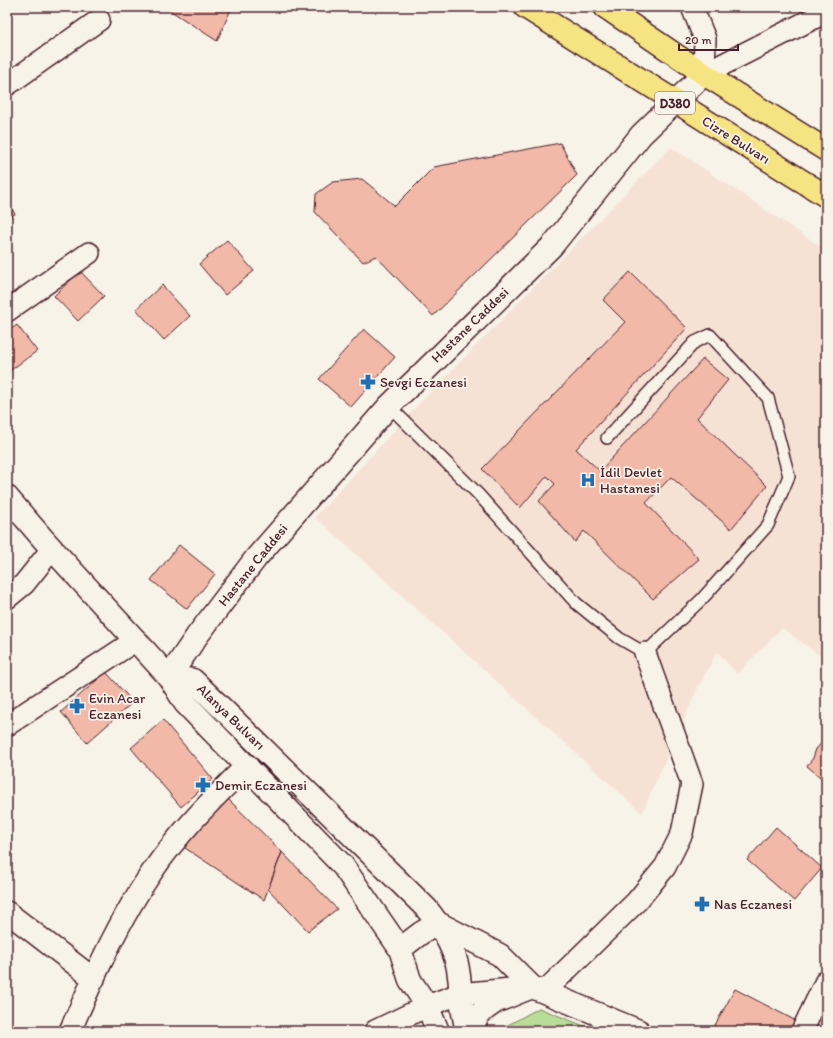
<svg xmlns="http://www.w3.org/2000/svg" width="833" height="1038" font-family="Itim,sans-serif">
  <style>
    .built { fill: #f6e2d5 }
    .green { fill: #b8dd98; stroke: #817e62 }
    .building { fill: #f2b9a9; stroke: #4a1f2b }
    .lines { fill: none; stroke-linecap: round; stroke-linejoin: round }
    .service-casing { stroke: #4a1f2b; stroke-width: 14 }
    .minor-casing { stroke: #4a1f2b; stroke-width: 24 }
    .tertiary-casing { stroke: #4a1f2b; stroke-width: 25 }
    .secondary-casing { stroke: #4a1f2b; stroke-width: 25 }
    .primary-casing { stroke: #4a1f2b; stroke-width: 25 }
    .service { stroke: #f7f3e8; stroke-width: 11 }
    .minor { stroke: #f7f3e8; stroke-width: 21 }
    .tertiary { stroke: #f7f3e8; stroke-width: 22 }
    .secondary { stroke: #f7f3e8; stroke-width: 22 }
    .primary { stroke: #f6e381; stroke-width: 22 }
    .labels { text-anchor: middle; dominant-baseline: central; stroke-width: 3.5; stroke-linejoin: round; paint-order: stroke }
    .shield { fill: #f7f3e8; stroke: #7e5f64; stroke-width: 1 }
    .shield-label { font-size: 13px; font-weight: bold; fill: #4a1f2b }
    .street-label { font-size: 14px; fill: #4a1f2b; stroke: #f7f3e8 }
    .poi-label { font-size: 14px; fill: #4a1f2b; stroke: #f7f3e8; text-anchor: start }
  </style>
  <rect width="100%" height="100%" fill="#f7f3e8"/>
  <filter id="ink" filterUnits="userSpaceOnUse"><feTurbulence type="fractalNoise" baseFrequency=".025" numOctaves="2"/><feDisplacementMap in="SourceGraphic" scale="8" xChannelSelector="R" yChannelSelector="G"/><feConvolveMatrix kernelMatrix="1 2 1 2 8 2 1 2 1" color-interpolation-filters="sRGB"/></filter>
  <g filter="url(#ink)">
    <path class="built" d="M 671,147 L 826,250 L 826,660 L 782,628 L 737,674 L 717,652 L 697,690 L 642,813 L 315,517 L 416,407 Z
      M 826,1010 L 826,1031 L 816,1031 Z"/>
    <path class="green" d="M 539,1008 L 597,1031 L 497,1031 Z"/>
    <path class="building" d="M 165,7 L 232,7 L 217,41 Z
      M 560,143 L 577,175 L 433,316 L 376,256 L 363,262 L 315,212 L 316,194 L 333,182 L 362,179 L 395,206 L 434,167 Z
      M 7,201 L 15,214 L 7,219 Z
      M 227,240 L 254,271 L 225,295 L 199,264 Z
      M 80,271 L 104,296 L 78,321 L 54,296 Z
      M 630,272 L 687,328 L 576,449 L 600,471 L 703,359 L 728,380 L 697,418 L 767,486 L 731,529 L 671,477 L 646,503 L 699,559 L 653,599 L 584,531 L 575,542 L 539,501 L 555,484 L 547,476 L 520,508 L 482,469 L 625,322 L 603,300 Z
      M 162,285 L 190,316 L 164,340 L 136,309 Z
      M 17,325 L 37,351 L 8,372 L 7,332 Z
      M 364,329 L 395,357 L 351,407 L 319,379 Z
      M 179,545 L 215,574 L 187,609 L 151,580 Z
      M 106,672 L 133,702 L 87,743 L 61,712 Z
      M 163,720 L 213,779 L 181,807 L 131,748 Z
      M 826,738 L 826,782 L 807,766 L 813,758 L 816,749 Z
      M 225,796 L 282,852 L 264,900 L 182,846 Z
      M 776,827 L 822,868 L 794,901 L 747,860 Z
      M 282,852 L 337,909 L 308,931 L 268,889 Z
      M 735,989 L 800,1023 L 796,1031 L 721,1031 L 714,1027 Z"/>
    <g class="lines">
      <g class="service-casing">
        <path id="service" d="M 389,406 L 478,494 L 576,603 L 619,638 L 645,653 L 702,599 L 768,525 L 789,476 L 768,398 L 710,335 L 695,342 L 607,438"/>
      </g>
      <g class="minor-casing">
        <path id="minor" d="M 692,7 L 705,39 L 704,74 L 826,12
          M 7,85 L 99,20
          M 7,311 L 89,253
          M 7,598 L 24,584 L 52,549
          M 7,725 L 136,640
          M 7,912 L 94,979
          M 545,991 L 637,901 L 665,867 L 682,833 L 692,784 L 645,653
          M 70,1031 C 94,977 118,921 152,872 C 179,832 213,799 247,765
          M 375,1031 L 427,1006 L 459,994 L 522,988
          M 802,1031 L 826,981"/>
      </g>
      <g class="tertiary-casing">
        <path id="tertiary" d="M 169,677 L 197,636 L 256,558 L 389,406 L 552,246 L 641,135 L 704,74
          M 400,949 L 421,933 L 438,923 L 500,955 L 532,987 L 639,1031
          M 474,1031 L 477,1015 L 495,1002 L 532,987"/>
      </g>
      <g class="secondary-casing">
        <path id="secondary" d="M 7,497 L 44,540 L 169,677 L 185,703 L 343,866 L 400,949 L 410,980 L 427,1006 L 438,1031
          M 169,677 L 193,680 L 426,908 C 439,924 452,943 457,964 C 462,985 459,1009 468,1031"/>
      </g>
      <g class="primary-casing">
        <path id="primary" d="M 525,7 L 826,196
          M 605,7 L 704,74 L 826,150"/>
      </g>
      <use href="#service" class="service"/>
      <use href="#minor" class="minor"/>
      <use href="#tertiary" class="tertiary"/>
      <use href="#secondary" class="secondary"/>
      <use href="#primary" class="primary"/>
    </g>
  </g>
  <defs>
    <g id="pharmacy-bare" transform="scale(1.2)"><path d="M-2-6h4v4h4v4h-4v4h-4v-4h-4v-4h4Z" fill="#1f6fb2" stroke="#f7f3e8" stroke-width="2.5" paint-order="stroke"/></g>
    <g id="hospital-bare" transform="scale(1.2)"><path d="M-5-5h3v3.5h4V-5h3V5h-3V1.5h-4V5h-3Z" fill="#1f6fb2" stroke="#f7f3e8" stroke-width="2.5" paint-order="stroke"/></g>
  </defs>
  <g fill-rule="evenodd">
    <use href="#pharmacy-bare" x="368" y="382"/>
    <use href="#hospital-bare" x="588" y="480"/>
    <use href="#pharmacy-bare" x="77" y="706"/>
    <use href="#pharmacy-bare" x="203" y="785"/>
    <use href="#pharmacy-bare" x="702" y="904"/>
  </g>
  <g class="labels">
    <rect class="shield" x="655" y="92" width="40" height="22" rx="3"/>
    <g class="shield-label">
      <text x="675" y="103">D380</text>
    </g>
    <g class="street-label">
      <text transform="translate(736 140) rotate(32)">Cizre Bulvarı</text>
      <text transform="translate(470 325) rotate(-44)">Hastane Caddesi</text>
      <text transform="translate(253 565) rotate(-51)">Hastane Caddesi</text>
      <text transform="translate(231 717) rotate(44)">Alanya Bulvarı</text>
    </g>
    <g class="poi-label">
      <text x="380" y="382">Sevgi Eczanesi</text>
      <text x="600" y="472">İdil Devlet<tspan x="600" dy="16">Hastanesi</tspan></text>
      <text x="89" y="698">Evin Acar<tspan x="89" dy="16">Eczanesi</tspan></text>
      <text x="215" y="785">Demir Eczanesi</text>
      <text x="714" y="904">Nas Eczanesi</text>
    </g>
  </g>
  <rect width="833" height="1038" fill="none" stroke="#f7f3e8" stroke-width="24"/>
  <rect x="12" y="12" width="809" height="1014" fill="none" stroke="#4a1f2b" stroke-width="1.5" filter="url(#ink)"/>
  <path d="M679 44v6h59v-6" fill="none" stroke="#4a1f2b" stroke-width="2"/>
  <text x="685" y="44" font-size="12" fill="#4a1f2b" stroke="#f7f3e8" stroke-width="3" paint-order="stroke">20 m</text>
</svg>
